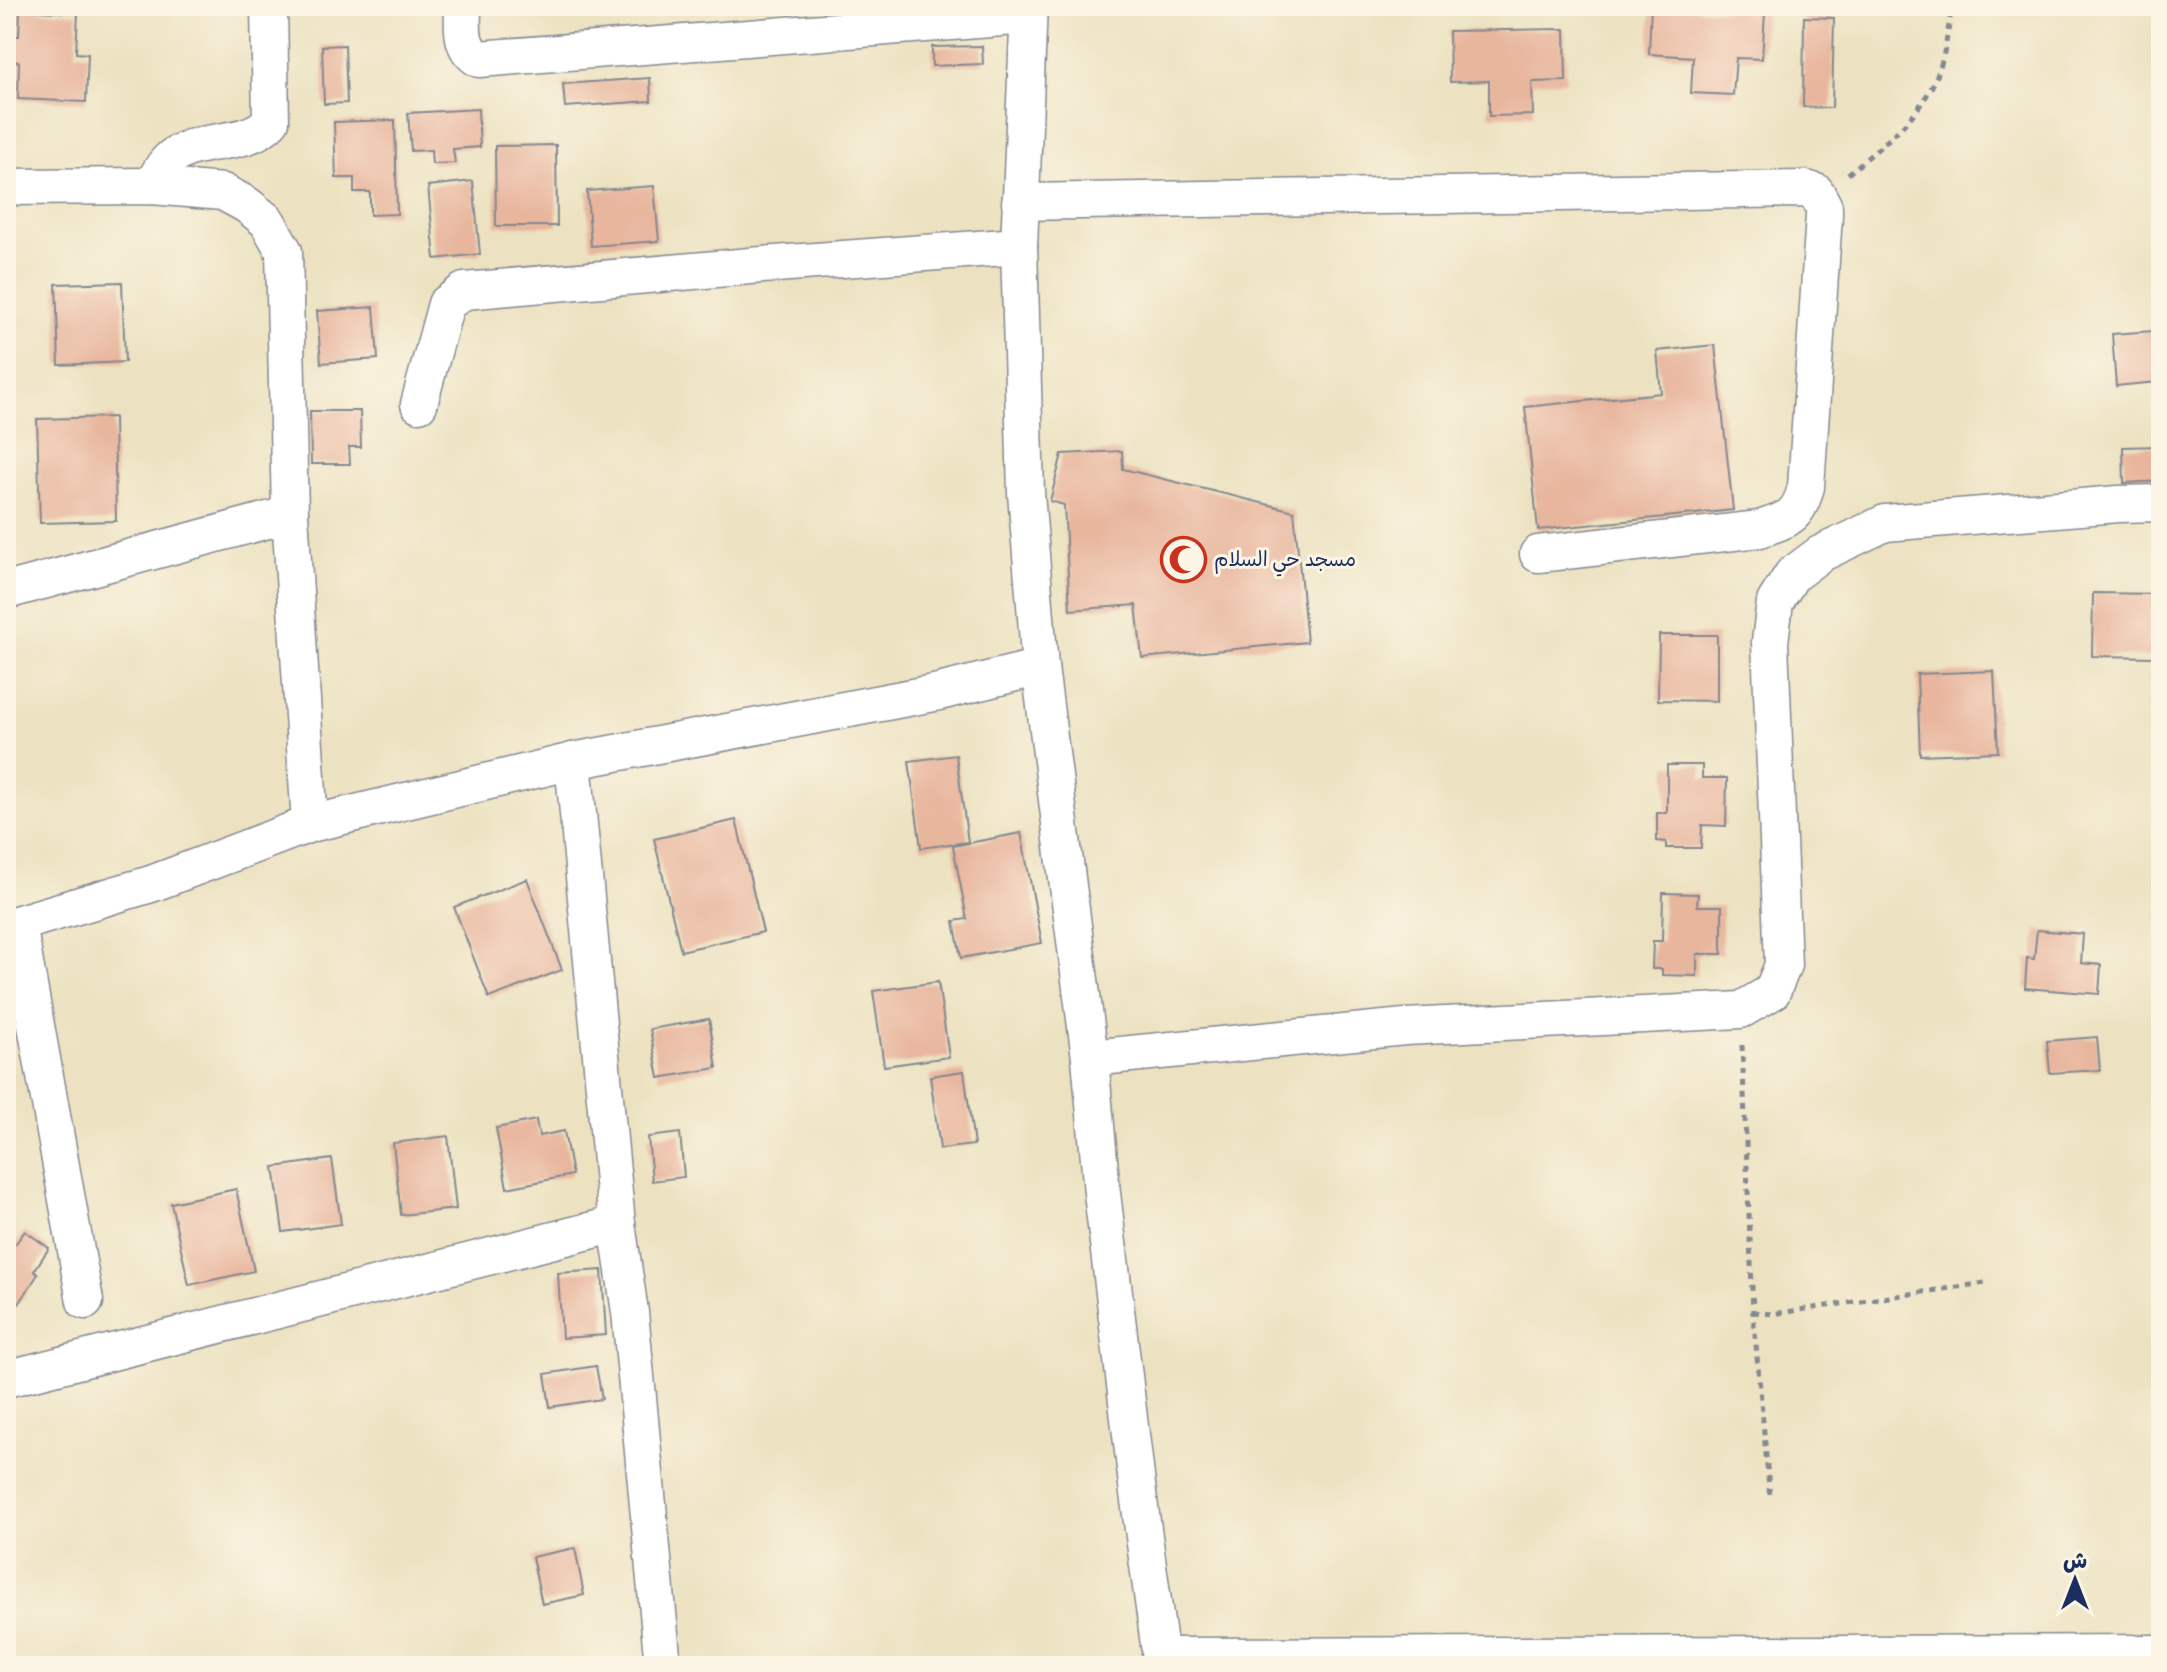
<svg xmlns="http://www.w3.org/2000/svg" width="2167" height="1672" font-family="Delius,'Playpen Sans Arabic',sans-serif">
  <rect width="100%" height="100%" fill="#fcf5e5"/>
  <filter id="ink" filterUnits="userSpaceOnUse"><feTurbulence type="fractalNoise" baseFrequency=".0125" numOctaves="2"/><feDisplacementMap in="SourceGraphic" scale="16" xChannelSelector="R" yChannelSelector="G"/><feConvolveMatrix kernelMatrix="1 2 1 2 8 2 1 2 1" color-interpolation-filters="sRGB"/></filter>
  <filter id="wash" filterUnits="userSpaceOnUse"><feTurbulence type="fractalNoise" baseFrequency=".006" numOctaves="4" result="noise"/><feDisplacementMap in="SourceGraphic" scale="32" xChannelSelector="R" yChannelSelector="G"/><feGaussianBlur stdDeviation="1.8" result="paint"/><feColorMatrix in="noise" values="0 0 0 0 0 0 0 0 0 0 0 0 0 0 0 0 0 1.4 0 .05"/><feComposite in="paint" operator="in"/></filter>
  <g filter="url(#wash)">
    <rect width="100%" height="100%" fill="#ece2c1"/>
    <g id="blocks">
      <g fill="#e8b59d">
        <polygon points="1651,6 1765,13 1762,59 1736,58 1733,95 1691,93 1693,57 1649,54"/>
        <polygon points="20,10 78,13 76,53 88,54 86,102 18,99 19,62 9,61 10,36 19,36"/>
        <polygon points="1804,17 1834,18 1832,108 1803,107"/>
        <polygon points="1565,29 1566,81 1532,82 1533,115 1489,116 1489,81 1450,82 1449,31"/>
        <polygon points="345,45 347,103 324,104 322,46"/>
        <polygon points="982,46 983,64 932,66 932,47"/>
        <polygon points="650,78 651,101 565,107 563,84"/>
        <polygon points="478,109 480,147 453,149 455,163 432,164 431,150 411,151 408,113"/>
        <polygon points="395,120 397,214 370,215 370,192 354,192 354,178 336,178 334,122"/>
        <polygon points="556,145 557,226 496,226 495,146"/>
        <polygon points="473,181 480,254 435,259 428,186"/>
        <polygon points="654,186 659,241 591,246 587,191"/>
        <polygon points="122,282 125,362 59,365 56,284"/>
        <polygon points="374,307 378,359 321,363 317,311"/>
        <polygon points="2153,331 2157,382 2116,386 2112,334"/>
        <polygon points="1715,345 1733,510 1538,530 1525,407 1661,393 1657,351"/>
        <polygon points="310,411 360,411 361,447 349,447 350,464 311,464"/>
        <polygon points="114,417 116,521 40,523 37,419"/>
        <polygon points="2160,446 2161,481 2124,483 2123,447"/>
        <polygon points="1122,451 1123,469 1294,511 1307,642 1142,658 1136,605 1070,610 1064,505 1050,501 1062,454"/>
        <polygon points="2093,593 2159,594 2157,657 2092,656"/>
        <polygon points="1659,635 1717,635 1717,701 1658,700"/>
        <polygon points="1994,671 1998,752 1920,755 1917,674"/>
        <polygon points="956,755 968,842 921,848 909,761"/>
        <polygon points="1667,765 1702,765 1702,778 1727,778 1726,826 1702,825 1701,848 1666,848 1666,842 1657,841 1657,813 1667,813"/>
        <polygon points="736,820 763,932 681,951 654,839"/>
        <polygon points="1021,833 1042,943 961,958 954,921 967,919 953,846"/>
        <polygon points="527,879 562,970 489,998 454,907"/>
        <polygon points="1663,893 1698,894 1697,906 1722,906 1722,954 1697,954 1697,976 1662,975 1662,969 1652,969 1653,941 1662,941"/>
        <polygon points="2037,930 2083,934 2081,963 2101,965 2099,994 2025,988 2027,958 2034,959"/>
        <polygon points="938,982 949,1057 884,1066 873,991"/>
        <polygon points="709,1019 717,1068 659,1078 650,1029"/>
        <polygon points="2097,1037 2100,1070 2050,1073 2047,1041"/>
        <polygon points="964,1071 974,1145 940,1149 930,1076"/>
        <polygon points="536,1120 539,1136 564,1131 572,1175 507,1188 496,1128"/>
        <polygon points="680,1133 684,1177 652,1181 648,1137"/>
        <polygon points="448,1136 456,1209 401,1215 393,1143"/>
        <polygon points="332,1159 341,1224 283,1232 274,1167"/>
        <polygon points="236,1189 254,1271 189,1285 171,1203"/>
        <polygon points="25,1231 49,1248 34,1271 38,1274 19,1304 6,1296 6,1244 16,1243"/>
        <polygon points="602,1270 606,1335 562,1338 558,1273"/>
        <polygon points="596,1366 602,1399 550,1407 545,1374"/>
        <polygon points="575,1548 584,1595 542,1604 532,1557"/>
      </g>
    </g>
  </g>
  <g filter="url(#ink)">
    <use href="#blocks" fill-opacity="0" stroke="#848890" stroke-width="2"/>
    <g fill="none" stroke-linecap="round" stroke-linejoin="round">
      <defs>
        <g id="street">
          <path d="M 463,6 C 463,26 459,47 479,59 L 1028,16"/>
          <polyline points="1029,6 1019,246 1026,493 1040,667 1090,1058 1102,1193 1138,1493 1162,1666"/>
          <path d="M 152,186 C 158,175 164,162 175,155 C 204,136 246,148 271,121 L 269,6"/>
          <polyline points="6,187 152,186 223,192 247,205 267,221 284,251 290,514"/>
          <path d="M 1020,202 L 1806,189 L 1816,192 L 1824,207 L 1824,215 L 1806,487 C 1798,518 1788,519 1760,529 L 1538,554"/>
          <polyline points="419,404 446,304 464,291 762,265 1019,246"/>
          <polyline points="6,591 290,514 310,824"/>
          <polyline points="573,761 617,1224 630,1312 663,1666"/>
          <polyline points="18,924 85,1301"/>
          <polyline points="6,927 151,884 310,824 573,761 939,692 1040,667"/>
          <polyline points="1090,1058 1405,1027 1741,1010 1772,992 1783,965 1770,642 1775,602 1792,575 1820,554 1885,523 2118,504 2161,503"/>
          <polyline points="6,1379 617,1224"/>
          <polyline points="1161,1656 2161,1653"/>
        </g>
      </defs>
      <use href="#street" stroke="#848890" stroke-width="39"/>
      <g stroke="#848890" stroke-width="5" stroke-dasharray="6 6" stroke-linecap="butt">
        <path d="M 1848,174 C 1883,144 1921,117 1938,73 C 1946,52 1948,28 1952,6"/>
        <polyline points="1742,1045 1753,1312 1770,1499"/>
        <polyline points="1753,1312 1772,1314 1985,1283"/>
      </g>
      <use href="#street" stroke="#fff" stroke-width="36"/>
    </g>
  </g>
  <defs>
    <symbol id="mosque-ring" viewBox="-11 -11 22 22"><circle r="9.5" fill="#fcf5e5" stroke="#c8321e" stroke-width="1.5"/><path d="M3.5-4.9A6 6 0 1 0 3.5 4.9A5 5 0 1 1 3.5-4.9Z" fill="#c8321e"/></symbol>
  </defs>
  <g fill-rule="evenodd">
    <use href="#mosque-ring" x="1158" y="534" width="51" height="51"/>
  </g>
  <g text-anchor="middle" stroke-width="6" stroke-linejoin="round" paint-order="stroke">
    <g font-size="20" fill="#1b2f5e" stroke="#fcf5e5" text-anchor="start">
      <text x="1214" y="566">مسجد حي السلام</text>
    </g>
  </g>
  <rect width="2167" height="1672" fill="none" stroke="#fcf5e5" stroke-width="32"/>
  <g transform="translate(2075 1580)" stroke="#fcf5e5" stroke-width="6" paint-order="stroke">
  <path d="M0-6L14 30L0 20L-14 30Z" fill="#1b2f5e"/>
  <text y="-12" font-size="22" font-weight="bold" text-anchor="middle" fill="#1b2f5e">ش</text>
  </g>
</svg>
